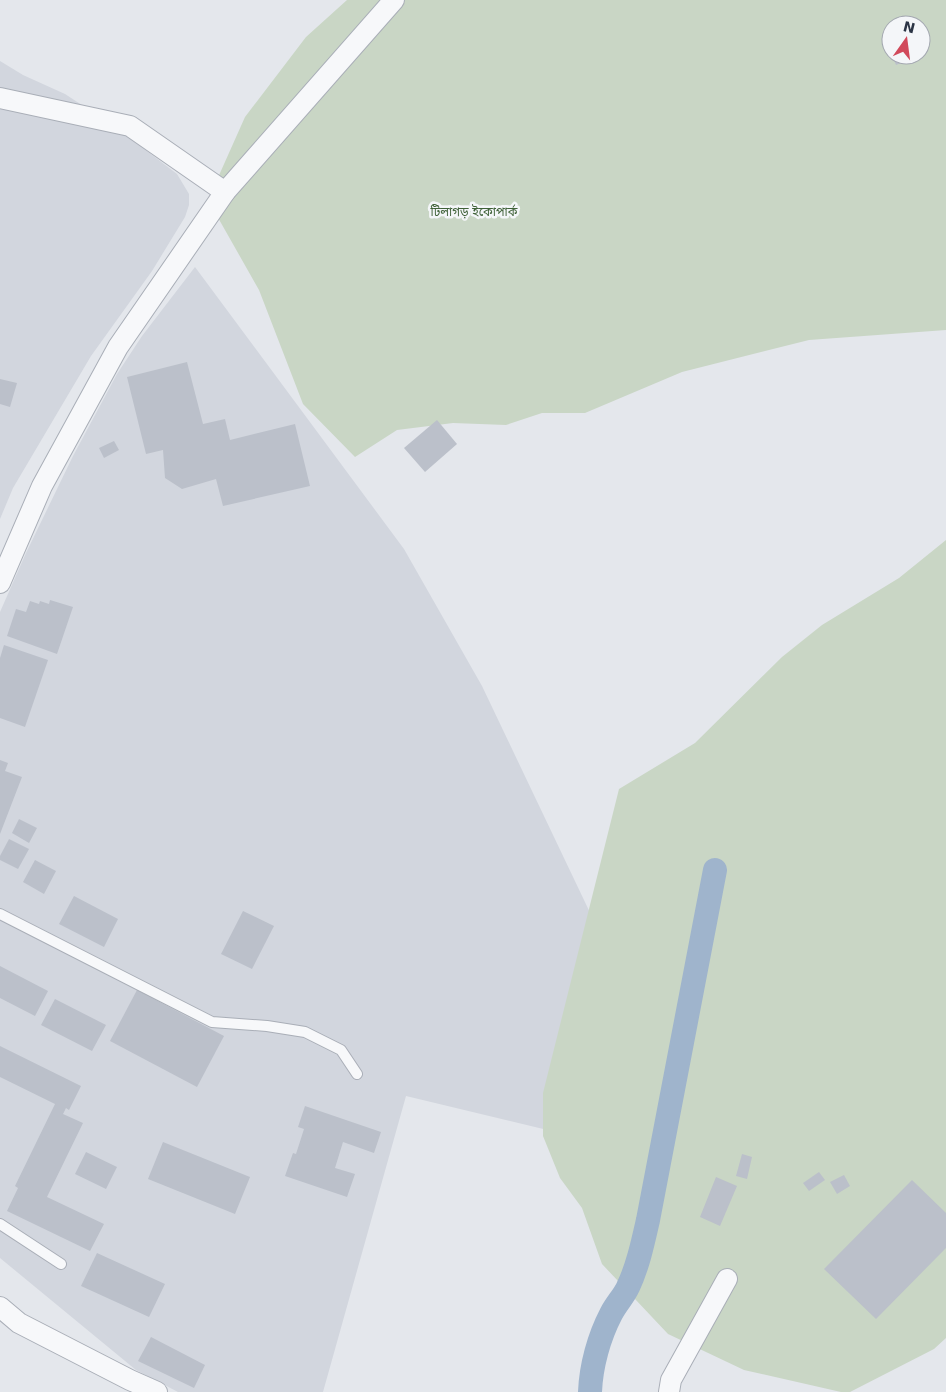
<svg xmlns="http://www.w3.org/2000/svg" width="946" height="1392" font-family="'DejaVu Sans','Noto Sans Bengali',sans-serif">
  <rect width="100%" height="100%" fill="#e4e7ec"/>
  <g fill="#d2d6de">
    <polygon points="0,61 23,75 65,94 114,126 177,174 189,194 189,205 185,217 152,271 91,356 13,488 0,519"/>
    <polygon points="195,267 404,549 482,686 645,1028 614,1146 406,1096 323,1392 178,1392 136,1370 0,1258 0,612 26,553 73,456 117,374 142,336"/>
  </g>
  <g fill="#c9d6c5" fill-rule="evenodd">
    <path d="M 347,0 L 946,0 L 946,330 L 809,340 L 682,372 L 585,413 L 542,413 L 506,425 L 453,423 L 397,430 L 355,457 L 303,404 L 259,290 L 208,200 L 245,117 L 306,37 ZM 891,25 L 921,25 L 921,55 L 891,55 Z"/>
    <polygon points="946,540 946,1338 934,1349 850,1392 841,1392 744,1370 668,1334 602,1264 582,1208 560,1178 543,1136 543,1093 619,789 695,743 782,657 822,625 899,578"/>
  </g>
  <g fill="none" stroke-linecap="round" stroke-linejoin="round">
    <path stroke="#9fb4cc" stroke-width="24" d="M 590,1392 C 591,1366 599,1337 611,1314 C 616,1304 624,1296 628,1287 C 638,1266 643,1242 648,1220 L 715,870"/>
  </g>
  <g fill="#bbc0ca">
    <polygon points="891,30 891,52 883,34"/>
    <polygon points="921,48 924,54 896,65 892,55 921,55"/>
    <polygon points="187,362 203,424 225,419 230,440 295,424 310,486 223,506 216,479 182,489 165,478 163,450 146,454 127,377"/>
    <polygon points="0,379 17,383 10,407 0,404"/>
    <polygon points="437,420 457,444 425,472 404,448"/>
    <polygon points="114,441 119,450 104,458 99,448"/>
    <polygon points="50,600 73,607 57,654 7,636 16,609 26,612 30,601 39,604 40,601 49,604"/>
    <polygon points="4,645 48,660 25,727 0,718 0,658"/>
    <polygon points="0,760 8,763 5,771 22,777 0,834"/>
    <polygon points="19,819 37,828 29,843 12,833"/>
    <polygon points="9,839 29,849 18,869 0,860 0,856"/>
    <polygon points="35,860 56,871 44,894 23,882"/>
    <polygon points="74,896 118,919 104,947 59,924"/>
    <polygon points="243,911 274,926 252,969 221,954"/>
    <polygon points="0,966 48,991 35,1016 0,998"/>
    <polygon points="137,990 224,1036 197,1087 110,1041"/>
    <polygon points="55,999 106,1025 92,1051 41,1025"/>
    <polygon points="0,1046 81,1086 69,1110 66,1108 63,1114 83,1123 47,1197 104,1224 90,1251 7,1211 18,1188 15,1186 55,1104 0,1077"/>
    <polygon points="305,1106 381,1132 374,1153 343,1142 335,1168 355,1174 347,1197 285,1176 293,1153 296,1154 304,1129 298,1127"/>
    <polygon points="163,1142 250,1177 235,1214 148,1179"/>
    <polygon points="86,1152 117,1167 106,1189 75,1174"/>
    <polygon points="742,1154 752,1157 747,1179 736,1176"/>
    <polygon points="819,1172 825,1180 809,1191 803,1183"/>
    <polygon points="844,1175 850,1186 837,1194 830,1182"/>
    <polygon points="716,1177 737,1186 720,1226 700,1217"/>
    <polygon points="912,1180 946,1213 946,1248 876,1319 824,1269"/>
    <polygon points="97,1253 165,1284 149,1317 81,1286"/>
    <polygon points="151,1337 205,1365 194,1388 138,1361"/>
  </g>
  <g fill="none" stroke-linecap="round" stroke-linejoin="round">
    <defs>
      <g id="service">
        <polyline points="0,914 212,1022 267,1026 305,1032 341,1050 357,1074"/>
        <polyline points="0,1224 61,1264"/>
      </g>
      <g id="minor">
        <polyline points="0,98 130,126 225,192"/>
        <polyline points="0,583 42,486 118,347 225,192 394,0"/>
        <polyline points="0,1307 19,1323 130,1380 157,1392"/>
        <polyline points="669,1392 671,1380 727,1279"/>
      </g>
    </defs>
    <use href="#service" stroke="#a9aeb7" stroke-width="12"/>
    <use href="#minor" stroke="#a9aeb7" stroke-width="22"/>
    <use href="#service" stroke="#f7f8fa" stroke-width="10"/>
    <use href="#minor" stroke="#f7f8fa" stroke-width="20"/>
  </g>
  <g text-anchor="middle" stroke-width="5" stroke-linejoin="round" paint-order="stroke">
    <g font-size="12" fill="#3f6138" stroke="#f4f6f9">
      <text x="474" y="216">টিলাগড় ইকোপার্ক</text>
    </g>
  </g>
  <g transform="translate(906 40) rotate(14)"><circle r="24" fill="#f4f6f9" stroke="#a4a8b1"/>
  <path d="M0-4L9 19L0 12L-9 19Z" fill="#d1495b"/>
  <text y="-8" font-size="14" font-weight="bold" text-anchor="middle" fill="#2b3445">N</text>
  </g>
</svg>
